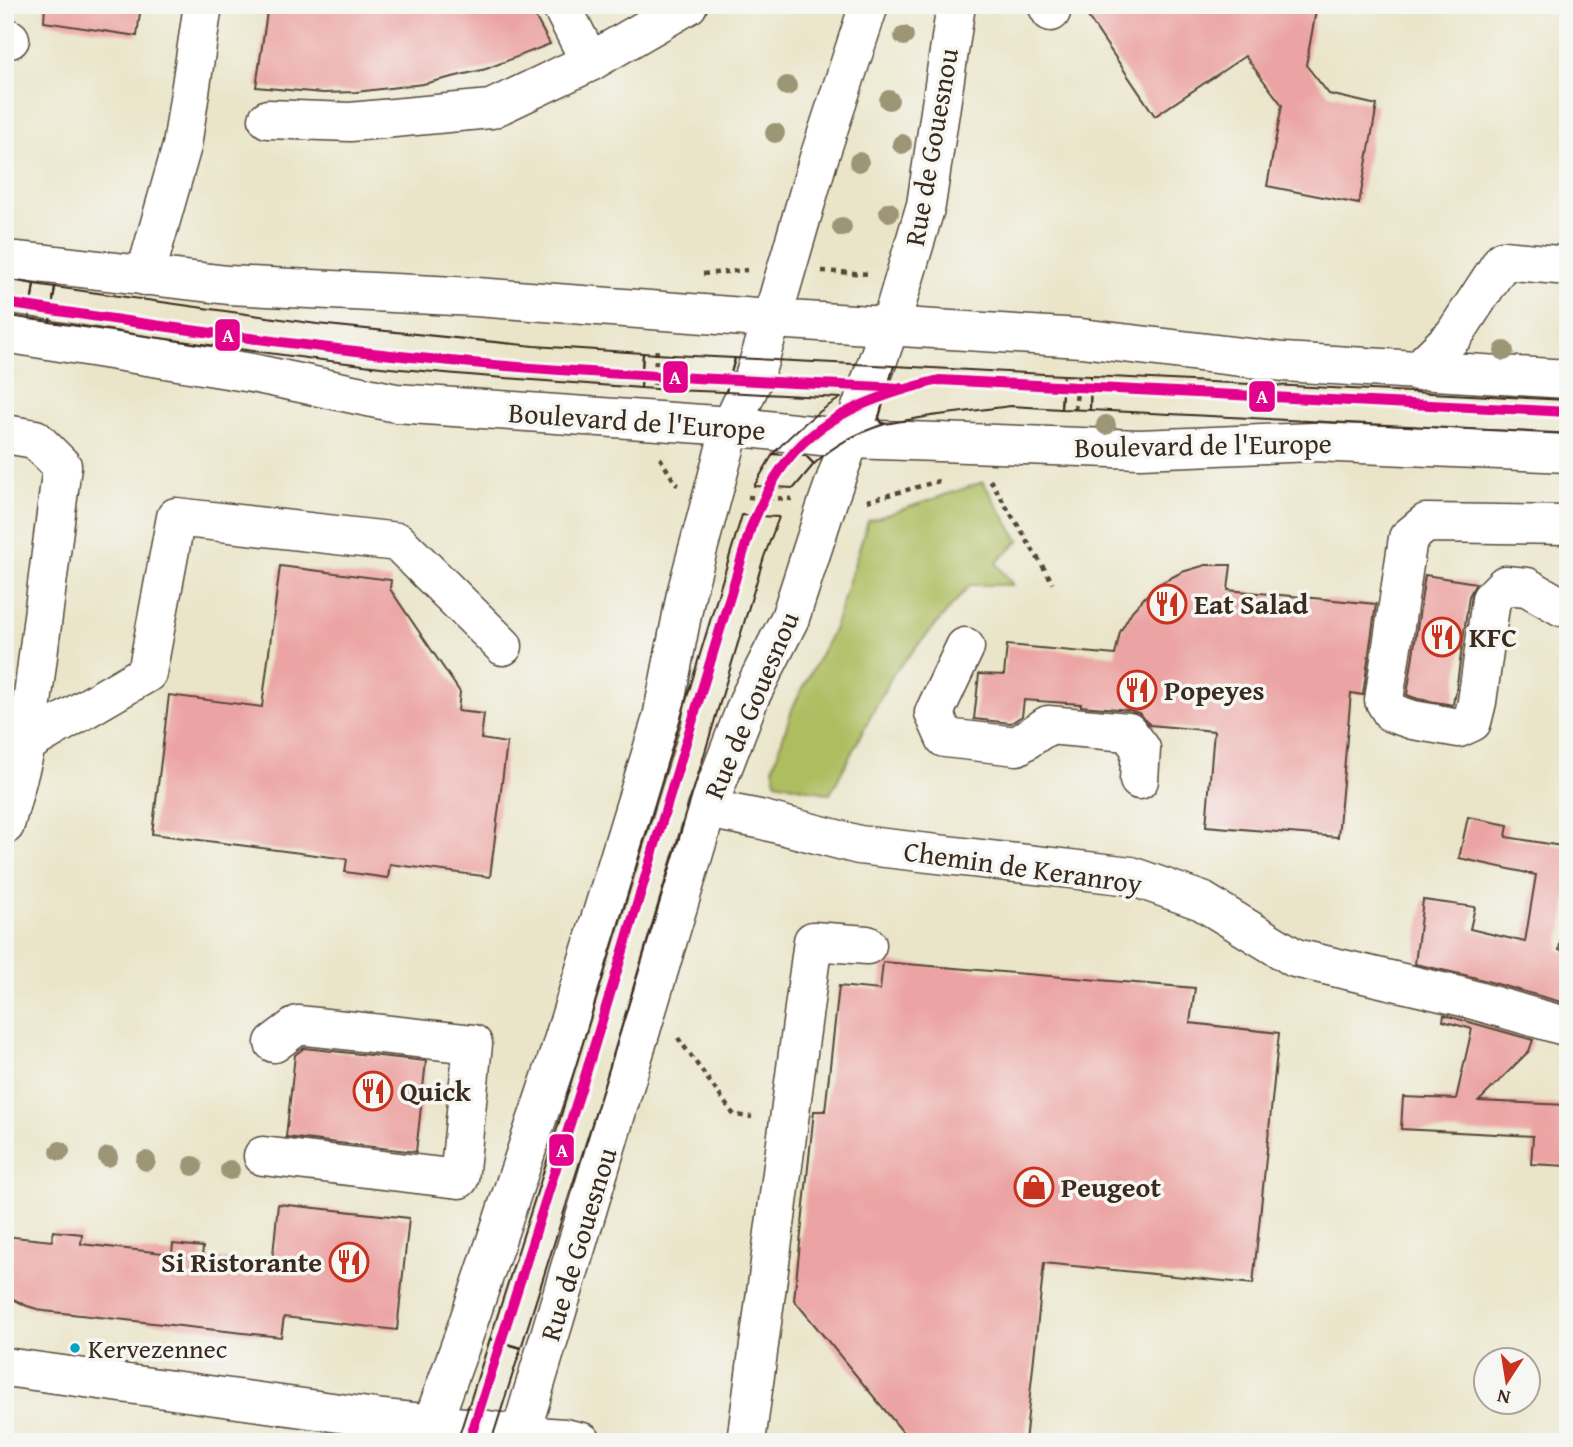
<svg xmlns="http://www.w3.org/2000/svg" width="1573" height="1447" font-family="'Gentium Book Plus',serif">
  <rect width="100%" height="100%" fill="#f6f6f2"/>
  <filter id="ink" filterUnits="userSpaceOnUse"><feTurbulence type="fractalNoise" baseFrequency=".0143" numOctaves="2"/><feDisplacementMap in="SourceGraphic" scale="14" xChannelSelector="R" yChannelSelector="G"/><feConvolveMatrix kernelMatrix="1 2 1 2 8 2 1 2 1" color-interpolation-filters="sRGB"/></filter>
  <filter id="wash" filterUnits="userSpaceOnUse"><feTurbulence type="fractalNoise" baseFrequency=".00686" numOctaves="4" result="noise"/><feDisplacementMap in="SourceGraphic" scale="28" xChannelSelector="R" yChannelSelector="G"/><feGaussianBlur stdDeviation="1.57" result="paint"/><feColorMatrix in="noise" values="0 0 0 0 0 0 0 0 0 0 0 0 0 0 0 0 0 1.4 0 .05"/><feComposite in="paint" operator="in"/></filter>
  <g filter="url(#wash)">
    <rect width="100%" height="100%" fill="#eae5c9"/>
    <polygon fill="#adbd60" stroke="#74743f" stroke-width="2" points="983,482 1019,541 996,563 1013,585 970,585 893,674 830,794 776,782 773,767 793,707 834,628 868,521"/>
    <g id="blocks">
      <g fill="#eba4a3">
        <polygon points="45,5 141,5 137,36 44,22"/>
        <polygon points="268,5 529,5 550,44 486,69 423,84 356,92 323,93 256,87"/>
        <polygon points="1080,5 1317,5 1306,65 1329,94 1377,105 1359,204 1267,186 1282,105 1245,56 1155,116"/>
        <polygon points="1206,565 1231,565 1228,590 1376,604 1363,695 1351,693 1338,837 1206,826 1214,731 1150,725 1139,713 1130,710 1081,706 1081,704 1024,700 1022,716 1011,723 974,719 979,674 1004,675 1007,645 1115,655 1120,632 1132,611 1155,586 1182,572"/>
        <polygon points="280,566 391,580 390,589 460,692 458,711 484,714 481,739 507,743 490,877 390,864 388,878 345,872 347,859 152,834 169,695 262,707"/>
        <polygon points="1425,575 1476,583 1469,596 1455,698 1454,698 1453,705 1418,699 1407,695"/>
        <polygon points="1468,817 1508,825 1506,837 1568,847 1568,895 1559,950 1568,953 1568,1004 1469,976 1415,964 1423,900 1475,907 1470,929 1525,942 1536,875 1459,858"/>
        <polygon points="883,962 1195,988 1190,1023 1279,1033 1253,1284 1044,1263 1025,1442 911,1442 794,1300 814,1111 825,1111 839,986 880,990"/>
        <polygon points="1444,1015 1533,1040 1529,1051 1479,1101 1568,1105 1568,1166 1531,1164 1533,1136 1401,1129 1403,1097 1456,1099 1472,1029 1443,1021"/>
        <polygon points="304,1048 426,1061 416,1152 286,1137 295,1055"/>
        <polygon points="278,1204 409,1218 397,1330 284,1317 281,1337 44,1311 27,1306 13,1299 5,1291 5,1236 52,1241 53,1231 82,1234 81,1244 172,1254 173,1244 203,1247 202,1257 272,1265"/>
      </g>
    </g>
  </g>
  <g filter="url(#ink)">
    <use href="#blocks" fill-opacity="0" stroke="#554638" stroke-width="2"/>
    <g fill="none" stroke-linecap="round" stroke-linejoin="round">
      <defs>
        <g id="minor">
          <polyline points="561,5 590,62 688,5"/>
          <polyline points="1047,5 1051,12"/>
          <polyline points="5,38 10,39"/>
          <polyline points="268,119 350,122 491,109 590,62"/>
          <polyline points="145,276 182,146 203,5"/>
          <polyline points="772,319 818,161 869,5"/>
          <polyline points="890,326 926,205 956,5"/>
          <polyline points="1417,371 1454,335 1503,260 1568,266"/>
          <polyline points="5,434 35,439 62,466 27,743 5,825"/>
          <polyline points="1562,607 1527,587 1505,585 1491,599 1477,702 1472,722 1459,728 1413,720 1392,713 1384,700 1408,538 1426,523 1568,525"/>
          <polyline points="965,647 934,713 945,738 1017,746 1048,725 1128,732 1141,749 1139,780"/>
          <polyline points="27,743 147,673 176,517 398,542 503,646"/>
          <polyline points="707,809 759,819 859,845 1131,876 1202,901 1295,958 1463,997 1568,1027"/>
          <polyline points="263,1156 459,1179 473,1044 298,1025 274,1043"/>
          <polyline points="5,1367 383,1419 474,1428 521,1435 564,1438 582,1442"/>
          <polyline points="746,1442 813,941 867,945"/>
        </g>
        <g id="major">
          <polyline points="5,260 47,264 228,285 476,297 772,319 1081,338 1283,362 1568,379"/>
          <polyline points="5,333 252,373 396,403 731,426 849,439 1140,449 1314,442 1568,453"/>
          <polyline points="428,1442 432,1424 462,1341 559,1054 662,718 686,594 731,426 754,377 772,319"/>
          <polyline points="518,1442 707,809 750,697 790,618 828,501 890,326"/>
        </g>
      </defs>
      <use href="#minor" stroke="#554638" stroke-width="41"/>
      <use href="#major" stroke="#554638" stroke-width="41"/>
      <g stroke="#554638" stroke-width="4.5" stroke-dasharray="5 5" stroke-linecap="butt">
        <polyline points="822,271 869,274"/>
        <polyline points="703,274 747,270"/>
        <polyline points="654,385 657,348"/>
        <polyline points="1075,410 1079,374"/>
        <polyline points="660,458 676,484 678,485"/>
        <polyline points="990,480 1053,583"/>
        <polyline points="748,497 792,499"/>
        <polyline points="867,501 939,481"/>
        <polyline points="678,1038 734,1115 752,1117"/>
      </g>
      <use href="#minor" stroke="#fff" stroke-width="38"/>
      <use href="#major" stroke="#fff" stroke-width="38"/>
      <g stroke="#3b2a1e" stroke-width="2">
        <polyline points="5,279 34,284 29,319 5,315"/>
        <polygon points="34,284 55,287 50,322 29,319"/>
        <path d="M 55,287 L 317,324 L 534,346 L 643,353 L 641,388 C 554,382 468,376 381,367 C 271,355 160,338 50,322 Z"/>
        <polygon points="643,353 672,355 670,390 641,388"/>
        <polygon points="672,355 735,358 726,392 670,390"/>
        <path d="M 735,358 L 894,366 L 879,417 L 881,422 L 885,424 C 857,433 835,444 814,464 L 806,456 L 773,454 C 794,431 814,413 841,398 L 726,392 Z"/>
        <polygon points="894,366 1063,375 1061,409 1011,406 931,416 885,424 881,422 879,417"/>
        <polygon points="1063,375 1091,376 1090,410 1061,409"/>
        <polyline points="1568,400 1091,376 1090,410 1568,434"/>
        <polygon points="773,454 806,456 814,464 794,488 754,486"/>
        <polygon points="742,515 779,517 764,557 607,1076 521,1348 490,1339 553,1142"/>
        <polyline points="457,1442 490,1339 521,1348 491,1442"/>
      </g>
      <defs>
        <g id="tram-1">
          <path d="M 5,303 C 164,327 323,350 483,364 C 622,376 761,381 900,388"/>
          <path d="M 469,1442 L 587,1070 L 751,527 C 760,507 768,487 781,469 C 817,415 879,395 939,380 L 1568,412"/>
        </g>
      </defs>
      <use href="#tram-1" stroke="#f6f6f2" stroke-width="16"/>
      <use href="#tram-1" stroke="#e3028c" stroke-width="10"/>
    </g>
    <g fill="#9c9676">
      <circle cx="904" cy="36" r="10"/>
      <circle cx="787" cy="86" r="10"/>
      <circle cx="889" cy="100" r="10"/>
      <circle cx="775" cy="133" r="10"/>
      <circle cx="902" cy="144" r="10"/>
      <circle cx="859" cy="162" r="10"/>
      <circle cx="889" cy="212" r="10"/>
      <circle cx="842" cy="227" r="10"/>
      <circle cx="1504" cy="351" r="10"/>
      <circle cx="1106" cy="425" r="10"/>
      <circle cx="60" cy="1151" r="10"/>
      <circle cx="108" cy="1157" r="10"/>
      <circle cx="146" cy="1161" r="10"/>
      <circle cx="193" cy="1166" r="10"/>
      <circle cx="230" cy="1170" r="10"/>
    </g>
  </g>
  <defs>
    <symbol id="restaurant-ring" viewBox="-11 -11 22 22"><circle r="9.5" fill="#f6f6f2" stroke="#c8321e" stroke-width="1.5"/><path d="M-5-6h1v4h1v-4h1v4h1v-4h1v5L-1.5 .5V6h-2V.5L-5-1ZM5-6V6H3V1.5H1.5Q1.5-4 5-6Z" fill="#c8321e"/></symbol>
    <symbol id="shop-ring" viewBox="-11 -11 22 22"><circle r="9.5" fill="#f6f6f2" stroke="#c8321e" stroke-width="1.5"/><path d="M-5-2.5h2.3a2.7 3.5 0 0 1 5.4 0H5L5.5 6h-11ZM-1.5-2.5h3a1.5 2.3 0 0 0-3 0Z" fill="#c8321e"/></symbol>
  </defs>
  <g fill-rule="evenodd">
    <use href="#restaurant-ring" x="1145" y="582" width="44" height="44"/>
    <use href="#restaurant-ring" x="1420" y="615" width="44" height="44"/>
    <use href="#restaurant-ring" x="1115" y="668" width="44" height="44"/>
    <use href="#restaurant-ring" x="351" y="1069" width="44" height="44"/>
    <use href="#shop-ring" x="1012" y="1165" width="44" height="44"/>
    <use href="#restaurant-ring" x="327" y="1240" width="44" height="44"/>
  </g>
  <circle fill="#03a3c5" stroke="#f6f6f2" stroke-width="2.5" cx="75" cy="1348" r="6"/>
  <g text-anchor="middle" stroke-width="7" stroke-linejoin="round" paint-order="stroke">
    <g font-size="26" fill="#3b2a1e" stroke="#f6f6f2" text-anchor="start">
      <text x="88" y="1358">Kervezennec</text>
    </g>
    <g font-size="28" fill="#3b2a1e" stroke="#f6f6f2">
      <text transform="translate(931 147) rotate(-80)" y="10">Rue de Gouesnou</text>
      <text transform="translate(637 421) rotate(4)" y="10">Boulevard de l'Europe</text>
      <text transform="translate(1203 445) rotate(-1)" y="10">Boulevard de l'Europe</text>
      <text transform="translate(751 705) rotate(-67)" y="10">Rue de Gouesnou</text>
      <text transform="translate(1023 867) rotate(8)" y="10">Chemin de Keranroy</text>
      <text transform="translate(578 1244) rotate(-73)" y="10">Rue de Gouesnou</text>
    </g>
    <g font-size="28" font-weight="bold" fill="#3b2a1e" stroke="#f6f6f2" text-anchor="start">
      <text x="1194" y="614">Eat Salad</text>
      <text x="1469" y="647">KFC</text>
      <text x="1164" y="700">Popeyes</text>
      <text x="400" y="1101">Quick</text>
      <text x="1061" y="1197">Peugeot</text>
      <text x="322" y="1272" text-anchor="end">Si Ristorante</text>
    </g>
  </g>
  <g stroke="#f6f6f2" stroke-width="2.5">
    <rect x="214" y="318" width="27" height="34" rx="7" fill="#e3028c"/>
    <rect x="662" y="360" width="27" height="34" rx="7" fill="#e3028c"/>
    <rect x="1248" y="380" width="28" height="33" rx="7" fill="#e3028c"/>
    <rect x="548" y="1133" width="27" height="34" rx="7" fill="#e3028c"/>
  </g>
  <g font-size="19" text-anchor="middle" font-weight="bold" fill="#fff">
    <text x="228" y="342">A</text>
    <text x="675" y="384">A</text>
    <text x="1262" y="403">A</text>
    <text x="562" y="1157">A</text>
  </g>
  <rect width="1573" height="1447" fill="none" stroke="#f6f6f2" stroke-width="28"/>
  <g transform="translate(1507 1381) rotate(192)"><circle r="33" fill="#f6f6f2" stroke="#aba49d" stroke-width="2"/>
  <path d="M0-5L12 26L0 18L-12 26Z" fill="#c8321e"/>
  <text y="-10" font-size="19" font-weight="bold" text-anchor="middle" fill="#3b2a1e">N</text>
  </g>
</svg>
